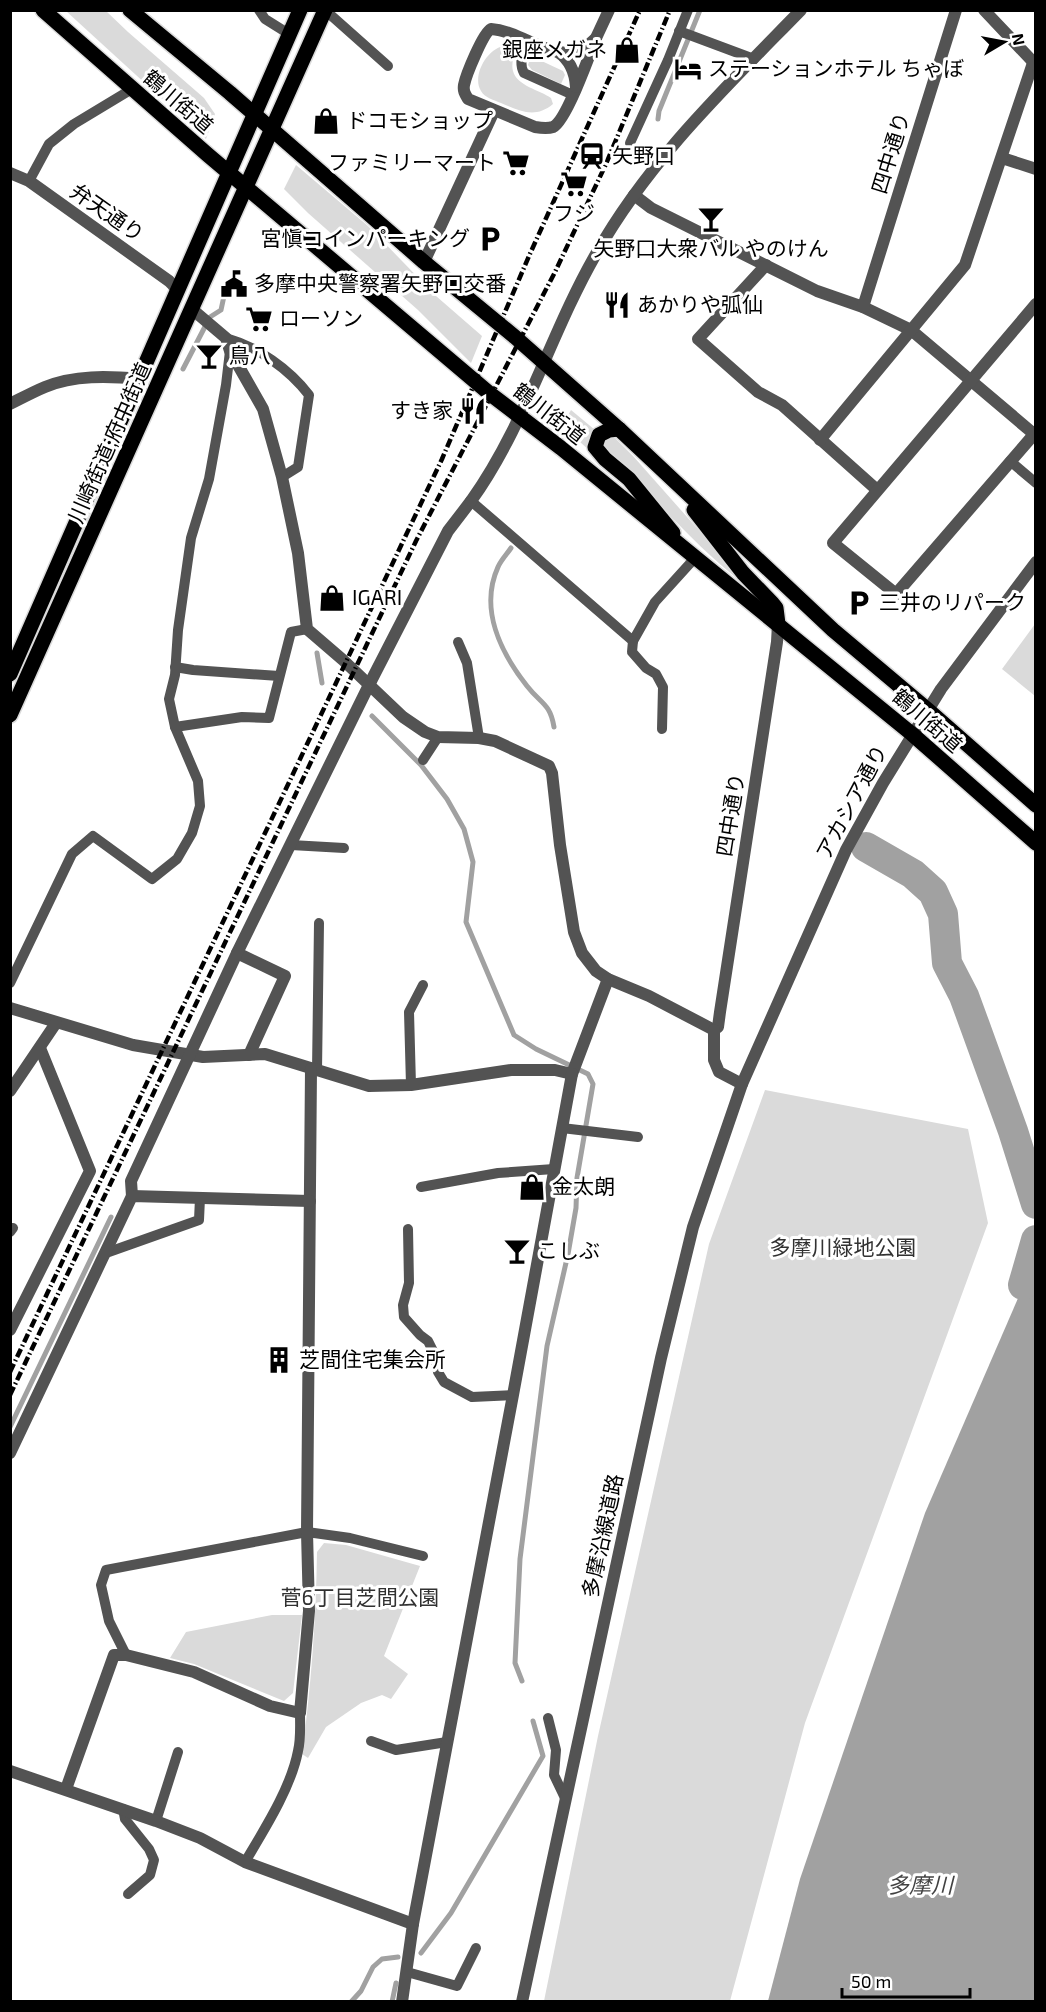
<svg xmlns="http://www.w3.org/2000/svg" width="1046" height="2012" font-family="'Exo 2','Noto Sans JP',sans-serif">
  <rect width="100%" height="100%" fill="#fff"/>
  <g fill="#dadada">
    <polygon points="66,11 106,11 128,32 196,91 204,98 215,114 206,139"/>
    <path d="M 507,46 L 514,52 C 514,58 511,64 513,71 C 517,86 540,90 551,98 L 553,104 C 535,119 520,111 501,103 C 494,100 485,98 481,91 C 471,75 489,45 507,46 Z"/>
    <polygon points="531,56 563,71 565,75 561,84 532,70 528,65"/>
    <polygon points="296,165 368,226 436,296 482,336 471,363 418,310 308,213 284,189"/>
    <polygon points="571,410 595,430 589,450 562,426"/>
    <path d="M 612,435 L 633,456 L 742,579 L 743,583 C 710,558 681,527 652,497 C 635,479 617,463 602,444 L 603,440 Z"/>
    <polygon points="1035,624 1035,696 1002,669"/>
    <polygon points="765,1090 968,1129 988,1223 805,1723 730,2001 544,2001 598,1736 709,1244"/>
    <path d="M 324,1543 L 346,1545 L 420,1566 L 384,1656 L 408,1674 L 391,1699 L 382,1695 L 361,1703 L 326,1727 L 308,1758 L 302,1754 C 311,1687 316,1620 317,1552 Z"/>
    <polygon points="272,1615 302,1615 293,1693 284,1701 194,1664 170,1658 186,1632"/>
  </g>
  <polygon fill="#a1a1a1" points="1035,1259 1035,2001 768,2001 800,1879 925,1513"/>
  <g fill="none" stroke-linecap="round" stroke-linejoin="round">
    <g stroke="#a1a1a1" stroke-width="5">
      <polyline points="658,119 659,111 700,10"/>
      <polyline points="183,369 210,317 221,310 224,296"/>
      <path d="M 511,548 C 507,554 501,560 498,567 C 479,609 501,653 527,686 C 541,704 550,703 554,727"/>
      <polyline points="317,653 322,683"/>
      <polyline points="372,716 421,765 447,799 464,829 473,862 466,922 514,1035 536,1049 588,1074 593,1084 577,1178 576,1208 568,1254 547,1346 520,1559 515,1663 522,1681"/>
      <polyline points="10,1427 111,1217"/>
      <polyline points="421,1953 451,1913 543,1756 533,1721"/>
      <polyline points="351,2002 361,1991 373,1967 382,1959 398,1957"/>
      <polyline points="392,2002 396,1983"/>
    </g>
    <g stroke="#a1a1a1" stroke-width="30">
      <polyline points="866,847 913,874 933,892 943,914 947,963 964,996 975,1026 1013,1131 1036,1204"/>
      <polyline points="1023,1285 1036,1240"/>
    </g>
    <defs>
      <g id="primary">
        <polyline points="43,10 208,155 489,393 561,448 912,734 1036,843"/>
        <polyline points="130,10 230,93 424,262 515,337 619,429 833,630 928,710 1036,805"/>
        <polyline points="619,429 609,430 599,435 595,447 605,459 629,479 673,533"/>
        <polyline points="694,510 743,573 772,603 776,608 778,624"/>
        <polyline points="10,674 300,10"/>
        <polyline points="10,715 325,10"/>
      </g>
    </defs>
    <use href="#primary" stroke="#dbdbdb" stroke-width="18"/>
    <g stroke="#535353" stroke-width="10">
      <polyline points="259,10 265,19 289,34"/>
      <polyline points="325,10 388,66"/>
      <polyline points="679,31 754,59"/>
      <path d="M 525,40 C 524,52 518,62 524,73 L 573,95"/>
      <polyline points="630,143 668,60 688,10"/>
      <polyline points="29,181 49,144 74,124 132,89"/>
      <path d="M 226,338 C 258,347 289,369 309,395 L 298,467 L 282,477"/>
      <polyline points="1010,461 1036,483"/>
      <polyline points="471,501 633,641 655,602 694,559"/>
      <polyline points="633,641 632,652 646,668 656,674 663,687 662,729"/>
      <polyline points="458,642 467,663 479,738"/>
      <polyline points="175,667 193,670 279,676"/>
      <polyline points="175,727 242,717 269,718 291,632 307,629"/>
      <polyline points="423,760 438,737"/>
      <polyline points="291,845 344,848"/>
      <polyline points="10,983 72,854 93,836 152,879 177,859 192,833 200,806 198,781 175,727 169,699 175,675 178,630 191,538 209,479 226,385 230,351"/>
      <polyline points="317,1071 319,923"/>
      <polyline points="411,1085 409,1012 423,985"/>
      <polyline points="562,1128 638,1137"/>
      <polyline points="421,1187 498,1173 554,1169"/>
      <polyline points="408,1229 409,1283 403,1305 404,1317 420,1335 428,1341 435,1355 438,1372 444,1382 472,1397 513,1395"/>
      <polyline points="10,1232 13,1228"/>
      <polyline points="106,1253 199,1220 200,1198"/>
      <polyline points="126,1655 109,1621 101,1585 106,1570 307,1532 350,1538 423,1556"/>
      <polyline points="548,1718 556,1750 554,1775 566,1800"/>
      <polyline points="371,1741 396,1750 447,1742"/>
      <polyline points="123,1809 125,1819 149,1849 154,1860 150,1875 128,1894"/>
      <polyline points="156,1821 178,1752"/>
      <path d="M 245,1862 C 264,1830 291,1788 298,1751 C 301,1739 300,1726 300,1713"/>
      <polyline points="407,1972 457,1986 476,1948"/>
    </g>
    <g stroke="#535353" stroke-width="12">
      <path d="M 491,29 C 529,32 562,74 596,38 C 590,54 566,121 553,127 C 547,129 541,128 535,127 L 468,99 C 465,94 463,91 464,85 C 466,75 483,33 491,29 Z"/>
      <path d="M 558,52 C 570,60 575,72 576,87"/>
      <polyline points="1002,158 1036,169"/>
      <polyline points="10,173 29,181 169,281 178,290"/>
      <polyline points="634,195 651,208 817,291 863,307 911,330 1034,434"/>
      <polyline points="424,262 494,111"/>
      <polyline points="766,265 698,339 758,392 782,405 876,489"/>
      <polyline points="1036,304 833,543 896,594 1036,432"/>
      <polyline points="863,307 956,10"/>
      <polyline points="193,310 226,338 230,351 263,409 282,477 298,553 307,629 343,660 403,717 425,732 438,737 479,738 495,741 549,766 552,773 560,845 574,932 582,953 596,971 608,979 649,996 714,1030"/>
      <path d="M 10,404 C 22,398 33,392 45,387 C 74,375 108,376 139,379"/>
      <polyline points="820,440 965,265 1033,63"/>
      <polyline points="237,953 285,976 249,1055"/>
      <polyline points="10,1008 133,1045 203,1057 265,1054 369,1086 411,1085 511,1070 555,1070 572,1074 608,979"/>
      <polyline points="714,1030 718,1027 720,1012 777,642 778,624"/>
      <polyline points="714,1030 714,1060 719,1072 742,1084"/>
      <polyline points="132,1196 131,1181 237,953 369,685 448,531 471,501"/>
      <polyline points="10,1330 90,1171 40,1048"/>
      <polyline points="10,1771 156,1821 200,1838 245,1862 413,1924"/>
      <polyline points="66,1789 114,1655 126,1655 194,1672 270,1706 300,1713 309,1611 307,1532 311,1069"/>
    </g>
    <g stroke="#535353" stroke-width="12">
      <polyline points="984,10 1036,65"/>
      <polyline points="596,38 609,10"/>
      <path d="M 471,501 C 525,426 550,334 596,254 C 648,161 727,86 801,10"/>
      <polyline points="10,1091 56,1023"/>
      <polyline points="10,1453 132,1196 310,1201"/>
      <polyline points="402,2002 413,1924 513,1395 572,1074"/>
      <polyline points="522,2002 661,1358 693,1227 742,1084 846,850 883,783 941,689 1036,562"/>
    </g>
    <use href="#primary" stroke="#000" stroke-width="15"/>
    <g stroke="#000" stroke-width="4.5" stroke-dasharray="9 3 1.5 3" stroke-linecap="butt">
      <polyline points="10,1372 442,459 529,256 640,10"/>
      <polyline points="10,1395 416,541 555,272 606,164 670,10"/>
    </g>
  </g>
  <defs>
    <symbol id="shop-bare" viewBox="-9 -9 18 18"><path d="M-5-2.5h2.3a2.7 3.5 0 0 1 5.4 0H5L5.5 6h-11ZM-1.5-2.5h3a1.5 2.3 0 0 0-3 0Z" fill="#000" stroke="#fff" stroke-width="2.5" paint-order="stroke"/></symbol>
    <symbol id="hotel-bare" viewBox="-9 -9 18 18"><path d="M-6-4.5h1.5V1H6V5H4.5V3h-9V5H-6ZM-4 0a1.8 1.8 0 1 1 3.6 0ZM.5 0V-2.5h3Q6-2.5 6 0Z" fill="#000" stroke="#fff" stroke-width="2.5" paint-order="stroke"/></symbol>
    <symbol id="station-bare" viewBox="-9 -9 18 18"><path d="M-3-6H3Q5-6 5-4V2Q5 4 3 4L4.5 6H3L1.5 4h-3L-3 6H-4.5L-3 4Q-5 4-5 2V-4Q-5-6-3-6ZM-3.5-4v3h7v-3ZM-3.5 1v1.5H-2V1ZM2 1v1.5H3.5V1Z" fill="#000" stroke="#fff" stroke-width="2.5" paint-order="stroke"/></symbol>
    <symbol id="supermarket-bare" viewBox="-9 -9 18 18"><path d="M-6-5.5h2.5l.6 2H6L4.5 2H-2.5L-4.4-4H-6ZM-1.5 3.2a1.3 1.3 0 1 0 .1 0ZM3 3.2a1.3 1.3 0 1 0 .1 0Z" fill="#000" stroke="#fff" stroke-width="2.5" paint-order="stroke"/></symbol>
    <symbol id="bar-bare" viewBox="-9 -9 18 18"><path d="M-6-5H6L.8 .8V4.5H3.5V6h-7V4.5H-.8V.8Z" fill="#000" stroke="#fff" stroke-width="2.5" paint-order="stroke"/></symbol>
    <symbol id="parking-bare" viewBox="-9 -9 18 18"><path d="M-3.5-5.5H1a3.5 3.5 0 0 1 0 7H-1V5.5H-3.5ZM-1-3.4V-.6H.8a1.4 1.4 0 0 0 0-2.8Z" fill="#000" stroke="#fff" stroke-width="2.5" paint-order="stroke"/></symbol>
    <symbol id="civic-bare" viewBox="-9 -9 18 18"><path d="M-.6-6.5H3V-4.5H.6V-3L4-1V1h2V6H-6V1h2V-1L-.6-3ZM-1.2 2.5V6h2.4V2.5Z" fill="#000" stroke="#fff" stroke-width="2.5" paint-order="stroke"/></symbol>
    <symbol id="restaurant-bare" viewBox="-9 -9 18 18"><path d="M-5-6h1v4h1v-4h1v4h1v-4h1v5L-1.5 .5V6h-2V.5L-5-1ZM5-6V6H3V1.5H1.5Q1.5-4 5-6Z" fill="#000" stroke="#fff" stroke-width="2.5" paint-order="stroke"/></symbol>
    <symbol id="building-bare" viewBox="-9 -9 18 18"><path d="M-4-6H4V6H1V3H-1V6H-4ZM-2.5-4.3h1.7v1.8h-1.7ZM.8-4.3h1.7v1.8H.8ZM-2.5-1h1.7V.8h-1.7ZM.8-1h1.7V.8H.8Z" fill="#000" stroke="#fff" stroke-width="2.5" paint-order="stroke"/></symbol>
  </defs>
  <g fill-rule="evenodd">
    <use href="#shop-bare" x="608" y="31" width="38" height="38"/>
    <use href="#hotel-bare" x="669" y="50" width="38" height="38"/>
    <use href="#shop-bare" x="307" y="102" width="38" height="38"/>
    <use href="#station-bare" x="573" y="137" width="38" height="38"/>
    <use href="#supermarket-bare" x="497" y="144" width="38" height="38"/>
    <use href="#supermarket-bare" x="555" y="165" width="38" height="38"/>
    <use href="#bar-bare" x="692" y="200" width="38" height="38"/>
    <use href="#parking-bare" x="471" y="220" width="38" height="38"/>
    <use href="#civic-bare" x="215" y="265" width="38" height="38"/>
    <use href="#restaurant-bare" x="598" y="286" width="38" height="38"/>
    <use href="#supermarket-bare" x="240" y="300" width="38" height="38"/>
    <use href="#bar-bare" x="190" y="337" width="38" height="38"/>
    <use href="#restaurant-bare" x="454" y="392" width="38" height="38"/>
    <use href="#shop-bare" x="313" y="579" width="38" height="38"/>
    <use href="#parking-bare" x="840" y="584" width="38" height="38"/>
    <use href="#shop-bare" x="513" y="1168" width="38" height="38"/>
    <use href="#bar-bare" x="498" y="1232" width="38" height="38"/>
    <use href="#building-bare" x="260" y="1341" width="38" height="38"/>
  </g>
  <g text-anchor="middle" stroke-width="6" stroke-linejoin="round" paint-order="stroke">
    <g font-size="21" fill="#000" stroke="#fff" text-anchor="start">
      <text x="607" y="57" text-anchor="end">銀座メガネ</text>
      <text x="708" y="76">ステーションホテル ちゃぼ</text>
      <text x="346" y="128">ドコモショップ</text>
      <text x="612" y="163">矢野口</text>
      <text x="496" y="170" text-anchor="end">ファミリーマート</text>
      <text x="574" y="221" text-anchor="middle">フジ</text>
      <text x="470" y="246" text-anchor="end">宮愼コインパーキング</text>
      <text x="711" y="256" text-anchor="middle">矢野口大衆バル やのけん</text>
      <text x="254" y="291">多摩中央警察署矢野口交番</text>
      <text x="637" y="312">あかりや弧仙</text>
      <text x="279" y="326">ローソン</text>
      <text x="229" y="363">鳥八</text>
      <text x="453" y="418" text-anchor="end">すき家</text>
      <text x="352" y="605">IGARI</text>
      <text x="879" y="610">三井のリパーク</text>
      <text x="552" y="1194">金太朗</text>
      <text x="537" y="1258">こしぶ</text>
      <text x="299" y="1367">芝間住宅集会所</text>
    </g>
    <g font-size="21" fill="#000" stroke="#fff">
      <text transform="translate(178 102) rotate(41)" y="7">鶴川街道</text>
      <text transform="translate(891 153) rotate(-73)" y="7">四中通り</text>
      <text transform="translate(107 213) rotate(35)" y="7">弁天通り</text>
      <text transform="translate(549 414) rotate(38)" y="7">鶴川街道</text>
      <text transform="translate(110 443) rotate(-66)" y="7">川崎街道;府中街道</text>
      <text transform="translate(927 721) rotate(41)" y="7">鶴川街道</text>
      <text transform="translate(852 802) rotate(-62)" y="7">アカシア通り</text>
      <text transform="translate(731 815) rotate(-81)" y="7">四中通り</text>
      <text transform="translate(603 1536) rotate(-78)" y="7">多摩沿線道路</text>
    </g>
    <g font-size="21" fill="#313131" stroke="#fff">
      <text x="843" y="1255">多摩川緑地公園</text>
      <text x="360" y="1605">菅6丁目芝間公園</text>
    </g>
    <g font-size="22" font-style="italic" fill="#424242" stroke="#fff">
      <text x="920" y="1893">多摩川</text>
    </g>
  </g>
  <rect width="1046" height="2012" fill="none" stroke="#000000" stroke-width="24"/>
  <g transform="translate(1004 42) rotate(80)" stroke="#ffffff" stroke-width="4.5" paint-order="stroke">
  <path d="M0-4.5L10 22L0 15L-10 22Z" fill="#000000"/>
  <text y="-9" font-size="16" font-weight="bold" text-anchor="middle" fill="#000000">N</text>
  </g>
  <path d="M842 1988v9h128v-9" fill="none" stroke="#000000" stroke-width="3"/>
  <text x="851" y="1988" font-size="18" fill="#000000" stroke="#ffffff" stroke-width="4.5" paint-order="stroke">50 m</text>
</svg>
